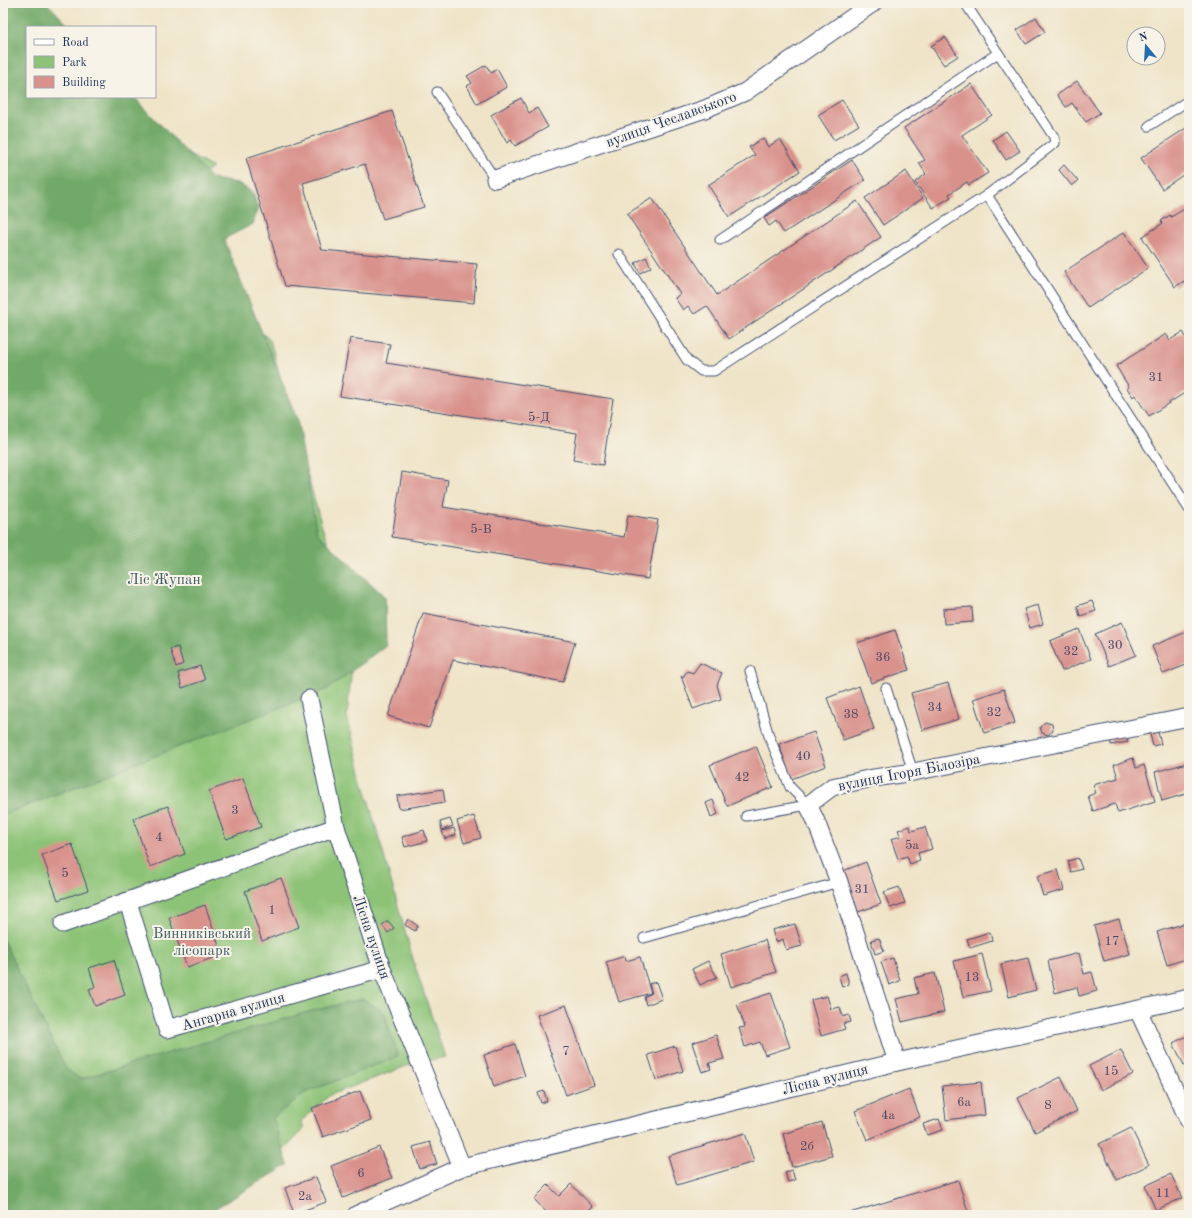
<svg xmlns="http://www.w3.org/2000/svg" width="1192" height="1218" font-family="'Old Standard TT',serif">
  <rect width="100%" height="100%" fill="#f7f3e8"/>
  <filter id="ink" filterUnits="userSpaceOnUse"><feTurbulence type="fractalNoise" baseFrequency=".025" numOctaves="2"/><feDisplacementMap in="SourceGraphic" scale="8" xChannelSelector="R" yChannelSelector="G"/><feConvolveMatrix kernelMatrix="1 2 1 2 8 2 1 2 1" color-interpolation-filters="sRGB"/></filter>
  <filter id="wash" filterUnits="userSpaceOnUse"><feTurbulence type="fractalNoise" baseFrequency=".012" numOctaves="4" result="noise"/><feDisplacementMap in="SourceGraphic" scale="16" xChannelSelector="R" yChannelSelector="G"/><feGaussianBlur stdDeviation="0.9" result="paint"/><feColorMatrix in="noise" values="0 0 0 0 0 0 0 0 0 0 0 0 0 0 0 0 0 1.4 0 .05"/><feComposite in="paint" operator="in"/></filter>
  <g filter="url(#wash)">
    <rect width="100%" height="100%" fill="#efe4c7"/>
    <polygon fill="#8cc376" stroke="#54796a" points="3,3 31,3 27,27 27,97 148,132 213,168 148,201 168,251 270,340 322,527 357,617 347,716 366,792 414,963 445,1057 412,1064 330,1095 301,1121 304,1129 249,1187 204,1215 3,1215"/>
    <g fill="#71a967" stroke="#466c62">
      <polygon points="3,3 47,3 70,27 27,27 27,97 134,97 212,179 238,183 253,193 258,209 253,224 224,239 297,419 317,533 385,597 386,645 328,689 3,815"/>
      <polygon points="3,940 66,1069 80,1079 311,1011 363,999 384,1012 398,1056 303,1094 273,1118 288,1165 204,1215 3,1215"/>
    </g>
    <g id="blocks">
      <g fill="#d9918b">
        <polygon points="1036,17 1045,32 1026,44 1017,30"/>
        <polygon points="945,37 958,56 944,65 931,46"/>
        <polygon points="486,65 491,73 497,69 507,87 477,104 467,86 472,83 467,76"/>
        <polygon points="1077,81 1100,113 1086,122 1072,103 1066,107 1057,95"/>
        <polygon points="971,84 992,115 962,135 988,173 969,185 967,182 949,194 951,197 933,208 915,182 926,174 919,163 925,160 904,128"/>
        <polygon points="521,98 529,113 537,108 548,127 515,146 511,140 507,143 491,115"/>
        <polygon points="842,100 859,125 834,140 818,115"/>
        <polygon points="392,111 424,207 383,219 365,164 303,183 322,250 477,264 474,303 285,286 246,158"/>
        <polygon points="1189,126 1189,171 1162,189 1141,158"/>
        <polygon points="1006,131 1020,151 1006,160 993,140"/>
        <polygon points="763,138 768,147 780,139 800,171 729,217 708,185 755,155 749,147"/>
        <polygon points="852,160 865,180 784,233 776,221 769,226 764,218"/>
        <polygon points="1064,165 1078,181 1072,186 1059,170"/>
        <polygon points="906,171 923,198 883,225 865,198"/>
        <polygon points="652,198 717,295 857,201 881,237 729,339 707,306 694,314 688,306 683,310 675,298 680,294 627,214"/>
        <polygon points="1189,206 1189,289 1184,281 1175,287 1142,237 1163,223 1161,221 1170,215 1171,217"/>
        <polygon points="1124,232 1148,268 1088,308 1064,272"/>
        <polygon points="646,257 651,267 640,273 635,263"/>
        <polygon points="1183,332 1186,337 1189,335 1189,390 1149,416 1135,395 1133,397 1127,388 1129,387 1116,366 1166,334 1170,340"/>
        <polygon points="350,338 390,344 386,363 613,399 603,465 573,460 577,433 340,396"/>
        <polygon points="402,472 448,480 443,507 624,537 628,515 658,520 648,579 392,537"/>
        <polygon points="1092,601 1096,611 1080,616 1077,606"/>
        <polygon points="1038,605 1043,624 1030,628 1024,609"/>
        <polygon points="972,607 973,622 944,624 943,609"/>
        <polygon points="423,613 575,642 563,682 453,660 429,728 388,716"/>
        <polygon points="1122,622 1136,655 1109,666 1095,634"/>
        <polygon points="1079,629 1091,659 1062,671 1050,641"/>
        <polygon points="895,630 909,670 871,683 857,643"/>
        <polygon points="1189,631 1189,664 1163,674 1152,646"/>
        <polygon points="178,647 183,664 176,667 170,649"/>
        <polygon points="700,663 722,673 717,685 721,699 693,709 681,676 683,677 687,671 693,673"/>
        <polygon points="200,666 205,680 182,688 178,673"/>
        <polygon points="948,683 959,719 922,730 911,693"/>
        <polygon points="859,686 874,729 843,740 827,698"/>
        <polygon points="1004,689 1015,723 984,733 973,699"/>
        <polygon points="1045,722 1052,724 1053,731 1048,735 1042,733 1040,727"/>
        <polygon points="1157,728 1161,744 1153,746 1149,730"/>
        <polygon points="814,732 826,766 791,779 779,744"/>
        <polygon points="1126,734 1128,742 1111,745 1110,737"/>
        <polygon points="756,746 773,787 727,806 710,765"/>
        <polygon points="1133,758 1136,768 1144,765 1155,801 1118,813 1115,804 1093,811 1088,796 1096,793 1093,785 1118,778 1114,765"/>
        <polygon points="1187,763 1189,771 1189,793 1162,801 1155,772"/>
        <polygon points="243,778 261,827 226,839 209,791"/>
        <polygon points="443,789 445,802 399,809 397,796"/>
        <polygon points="713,800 718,814 711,817 706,803"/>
        <polygon points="168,806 185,854 150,867 133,818"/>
        <polygon points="474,816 481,838 464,843 457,821"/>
        <polygon points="450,819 453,826 442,830 440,822"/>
        <polygon points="910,826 911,831 925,827 932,849 918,853 920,860 910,864 907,856 898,859 891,839 901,836 898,830"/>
        <polygon points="454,828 456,835 445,839 442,831"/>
        <polygon points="424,830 427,841 405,847 402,837"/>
        <polygon points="72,844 88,890 58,900 42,855"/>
        <polygon points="1078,858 1082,869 1071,872 1068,861"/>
        <polygon points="866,862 881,904 858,912 843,871"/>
        <polygon points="1058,870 1064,890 1043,896 1037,876"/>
        <polygon points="281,878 299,927 262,941 245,891"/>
        <polygon points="899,887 905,903 890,908 884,892"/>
        <polygon points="205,905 222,955 187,967 169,918"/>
        <polygon points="408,919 418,926 415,931 405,925"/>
        <polygon points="1119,919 1130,954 1104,961 1094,926"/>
        <polygon points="388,921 394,928 388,933 382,925"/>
        <polygon points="1189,922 1189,958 1167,965 1157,932"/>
        <polygon points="795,924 802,946 786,950 783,939 776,942 772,930"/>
        <polygon points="990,932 992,941 970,948 967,939"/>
        <polygon points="879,938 884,951 875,954 871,940"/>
        <polygon points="765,940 776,972 731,987 721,954"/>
        <polygon points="1079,953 1084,974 1092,972 1097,991 1079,996 1077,987 1055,993 1048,961"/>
        <polygon points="982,954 991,991 963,997 954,961"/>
        <polygon points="625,956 626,961 640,957 651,993 619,1002 606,962"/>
        <polygon points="893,958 900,981 889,985 881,962"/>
        <polygon points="1028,958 1036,990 1009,997 1001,964"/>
        <polygon points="114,960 125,995 95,1006 89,989 95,987 89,968"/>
        <polygon points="708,961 717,977 700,985 692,969"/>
        <polygon points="846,973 849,984 842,987 839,976"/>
        <polygon points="935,973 944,1012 902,1022 896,999 918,994 914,978"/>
        <polygon points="656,982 662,999 646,1005 644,997 652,993 649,984"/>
        <polygon points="771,993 790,1047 765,1055 760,1042 745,1047 739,1028 745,1027 737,1004"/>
        <polygon points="827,996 831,1009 840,1007 843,1017 849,1015 851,1022 843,1024 845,1029 821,1036 811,1000"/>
        <polygon points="566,1005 594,1085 566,1095 537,1015"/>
        <polygon points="716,1035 724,1059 709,1063 711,1069 702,1072 692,1043"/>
        <polygon points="1189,1035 1189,1067 1186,1069 1173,1043"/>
        <polygon points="515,1044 525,1076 494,1087 484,1055"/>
        <polygon points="675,1046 683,1071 656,1080 648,1055"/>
        <polygon points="1121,1050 1133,1074 1101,1090 1089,1066"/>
        <polygon points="1061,1077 1077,1111 1035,1132 1018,1098"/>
        <polygon points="981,1082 985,1115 946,1120 942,1086"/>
        <polygon points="909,1089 920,1117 867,1140 855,1111"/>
        <polygon points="360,1091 371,1120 323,1137 312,1108"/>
        <polygon points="544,1091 547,1101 541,1103 538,1093"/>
        <polygon points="939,1119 943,1130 927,1135 923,1124"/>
        <polygon points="822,1122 832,1156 792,1167 783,1134"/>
        <polygon points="1131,1128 1149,1165 1117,1180 1099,1144"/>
        <polygon points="745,1133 754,1162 677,1185 668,1156"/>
        <polygon points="430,1142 437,1164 420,1169 413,1147"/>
        <polygon points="379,1147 392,1178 343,1198 331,1166"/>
        <polygon points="792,1170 795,1180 788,1182 785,1172"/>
        <polygon points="1171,1174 1182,1198 1156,1210 1145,1186"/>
        <polygon points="316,1177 326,1202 294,1214 285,1188"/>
        <polygon points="958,1180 969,1215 843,1215"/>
        <polygon points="571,1184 593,1207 585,1215 549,1215 534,1199 548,1185 559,1196"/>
      </g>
    </g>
  </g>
  <g filter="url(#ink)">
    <use href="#blocks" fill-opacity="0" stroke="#3b4a6e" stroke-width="1"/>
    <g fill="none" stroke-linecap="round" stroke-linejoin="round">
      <defs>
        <g id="service">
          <polyline points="437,92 495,179"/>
          <polyline points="1149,126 1189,100"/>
          <polyline points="987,195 1189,509"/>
          <polyline points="720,240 998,53"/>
          <polyline points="619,254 687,360 701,371 714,371 987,195 1055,143 1054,137 965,3"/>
          <polyline points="886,688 913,772"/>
          <polyline points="746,816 808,805 790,787 769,736 750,671"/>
          <polyline points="644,938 839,882"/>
        </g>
        <g id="minor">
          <polyline points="495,179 705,109 745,92 873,3"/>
          <polyline points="309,699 336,827 382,969 462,1167"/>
          <polyline points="128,902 167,1029 382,969"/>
          <polyline points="63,924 336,827"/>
          <polyline points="1138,1010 1189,1121"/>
          <polyline points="897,1062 839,882 815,819 808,805 832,787 868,779 913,772 1189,717"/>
          <polyline points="356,1215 462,1167 897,1062 1189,998"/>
        </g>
      </defs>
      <use href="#service" stroke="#3b4a6e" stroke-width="11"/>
      <use href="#minor" stroke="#3b4a6e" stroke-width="19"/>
      <use href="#service" stroke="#fff" stroke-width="9"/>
      <use href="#minor" stroke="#fff" stroke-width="17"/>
    </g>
  </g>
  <g text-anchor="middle" stroke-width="4" stroke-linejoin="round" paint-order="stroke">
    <g font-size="13" fill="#4a4869">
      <text x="1156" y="381">31</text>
      <text x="539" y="421">5-Д</text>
      <text x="481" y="533">5-В</text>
      <text x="1115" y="649">30</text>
      <text x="1071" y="655">32</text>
      <text x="883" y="661">36</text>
      <text x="935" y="711">34</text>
      <text x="994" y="716">32</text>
      <text x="851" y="718">38</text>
      <text x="803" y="760">40</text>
      <text x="742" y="781">42</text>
      <text x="235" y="814">3</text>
      <text x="159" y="841">4</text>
      <text x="912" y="849">5а</text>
      <text x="65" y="877">5</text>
      <text x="862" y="893">31</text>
      <text x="272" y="914">1</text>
      <text x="1112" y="945">17</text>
      <text x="972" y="981">13</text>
      <text x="566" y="1055">7</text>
      <text x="1111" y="1075">15</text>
      <text x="964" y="1106">6а</text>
      <text x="1048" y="1109">8</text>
      <text x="888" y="1119">4а</text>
      <text x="807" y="1150">2б</text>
      <text x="361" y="1177">6</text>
      <text x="1163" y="1197">11</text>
      <text x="305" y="1200">2а</text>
    </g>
    <g font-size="15" fill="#1b2f5e" stroke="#f7f3e8">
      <text transform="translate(671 119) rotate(-20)" y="5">вулиця Чеславського</text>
      <text transform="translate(909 772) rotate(-11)" y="5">вулиця Ігоря Білозіра</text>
      <text transform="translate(372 937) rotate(71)" y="5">Лісна вулиця</text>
      <text transform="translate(233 1011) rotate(-16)" y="5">Ангарна вулиця</text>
      <text transform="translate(825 1079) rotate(-14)" y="5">Лісна вулиця</text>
    </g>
    <g font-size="15" fill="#3d5b65" stroke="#f7f3e8">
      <text x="164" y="584">Ліс Жупан</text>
      <text x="202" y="938">Винниківський<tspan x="202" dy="17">лісопарк</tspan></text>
    </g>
  </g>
  <rect width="1192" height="1218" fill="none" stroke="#f7f3e8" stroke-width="16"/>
  <rect x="26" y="26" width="130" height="72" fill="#f7f3e8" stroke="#9fa5b1"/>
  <rect x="34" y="39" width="20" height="6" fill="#ffffff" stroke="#9fa5b1"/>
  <text x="62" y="46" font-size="12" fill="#1b2f5e">Road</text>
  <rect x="34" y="56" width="20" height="12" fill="#8cc376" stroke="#9fa5b1"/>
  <text x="62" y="66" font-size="12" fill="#1b2f5e">Park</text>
  <rect x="34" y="76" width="20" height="12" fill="#d9918b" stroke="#9fa5b1"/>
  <text x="62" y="86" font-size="12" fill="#1b2f5e">Building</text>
  <g transform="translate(1146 46) rotate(342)"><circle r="19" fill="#f7f3e8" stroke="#9fa5b1"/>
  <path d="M0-3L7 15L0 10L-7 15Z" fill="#1f6fb2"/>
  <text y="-6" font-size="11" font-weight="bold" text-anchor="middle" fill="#1b2f5e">N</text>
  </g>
</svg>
